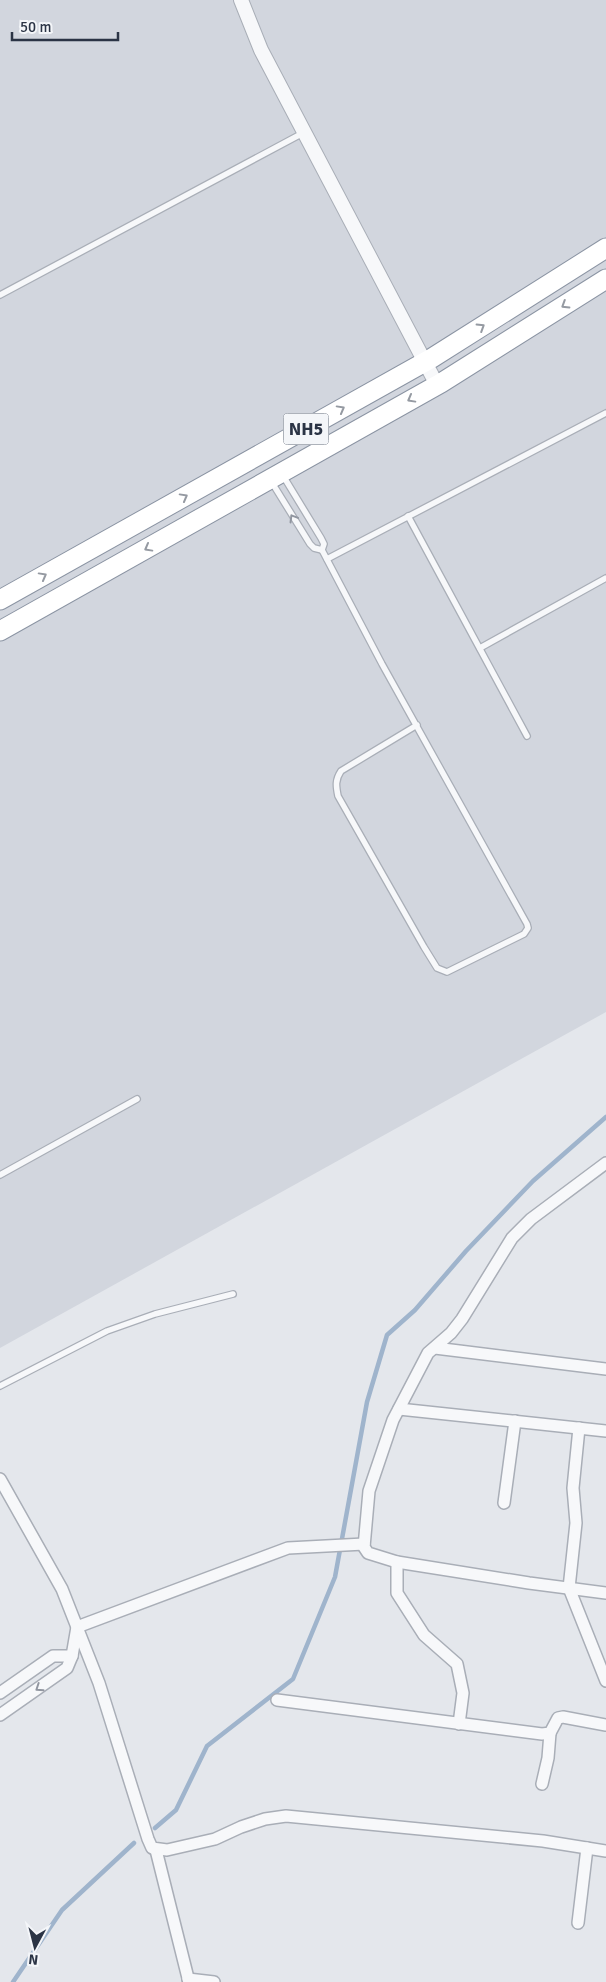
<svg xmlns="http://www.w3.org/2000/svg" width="606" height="1982" font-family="Signika,sans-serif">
  <rect width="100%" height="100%" fill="#e4e7ec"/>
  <polygon fill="#d2d6de" points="0,0 606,0 606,1012 0,1348"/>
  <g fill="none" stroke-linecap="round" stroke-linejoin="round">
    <g stroke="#9fb4cc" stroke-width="4.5">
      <polyline points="155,1828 176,1810 207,1746 293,1679 335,1577 367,1402 387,1335 415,1310 466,1251 533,1181 606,1117"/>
      <polyline points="13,1982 62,1910 134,1843"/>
    </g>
    <defs>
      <g id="service">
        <polyline points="0,295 303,133"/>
        <path d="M 282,474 L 321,538 L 324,544 L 322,550 L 382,664 L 527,924 L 528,928 L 524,934 L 447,972 L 437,968 L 424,947 L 338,796 C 336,786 335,780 341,771 L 417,725"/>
        <polyline points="271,481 310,544 314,548 322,550"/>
        <polyline points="408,516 527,736"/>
        <polyline points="327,559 606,413"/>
        <polyline points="480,648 606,578"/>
        <polyline points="0,1175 137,1099"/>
        <polyline points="0,1386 107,1331 155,1314 233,1294"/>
      </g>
      <g id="minor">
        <polyline points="606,1163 531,1219 512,1238 462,1319 451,1333 428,1353 393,1420 369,1491 364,1547 368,1553 397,1562 529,1583 606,1593"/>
        <polyline points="435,1348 606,1369"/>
        <polyline points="399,1409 606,1431"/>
        <polyline points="579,1428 573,1488 576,1523 569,1588 606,1681"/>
        <polyline points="0,1479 62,1589 99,1683 148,1839 152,1848 167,1850 215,1839 241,1827 265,1819 286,1816 543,1841 606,1851"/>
        <polyline points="504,1503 515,1421"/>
        <polyline points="397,1562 397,1593 424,1635 457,1664 463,1693 459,1724"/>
        <polyline points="0,1693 53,1656 72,1656"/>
        <polyline points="277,1700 542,1734 550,1733 558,1718 563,1717 606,1725"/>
        <polyline points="0,1715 67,1668 72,1656 77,1627 288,1548 364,1544"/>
        <polyline points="542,1784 548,1758 550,1733"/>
        <polyline points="156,1850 189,1982"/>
        <polyline points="578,1923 587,1848"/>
        <polyline points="188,1979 214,1982"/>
      </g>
      <polyline id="tertiary" points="241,0 261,50 437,385"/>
      <g id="trunk">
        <polyline points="0,600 432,358 606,248"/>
        <polyline points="0,631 441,383 606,279"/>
      </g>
    </defs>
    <use href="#service" stroke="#a9aeb7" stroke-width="8"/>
    <use href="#minor" stroke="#a9aeb7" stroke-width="14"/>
    <use href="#tertiary" stroke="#a9aeb7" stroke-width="16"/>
    <use href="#trunk" stroke="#8b94a3" stroke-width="21"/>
    <use href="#service" stroke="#f7f8fa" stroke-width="5.5"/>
    <use href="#minor" stroke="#f7f8fa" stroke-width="11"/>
    <use href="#tertiary" stroke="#f7f8fa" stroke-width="14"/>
    <use href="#trunk" stroke="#fff" stroke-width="19"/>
  </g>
  <defs><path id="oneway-chevron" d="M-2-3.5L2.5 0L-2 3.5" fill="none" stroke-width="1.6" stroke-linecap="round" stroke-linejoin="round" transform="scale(1.25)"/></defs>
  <g stroke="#959aa2">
    <use href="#oneway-chevron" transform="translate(565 305) rotate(148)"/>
    <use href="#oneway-chevron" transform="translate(481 327) rotate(-32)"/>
    <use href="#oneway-chevron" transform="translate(411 399) rotate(151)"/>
    <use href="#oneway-chevron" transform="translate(341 409) rotate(-29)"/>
    <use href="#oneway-chevron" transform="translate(184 497) rotate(-29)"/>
    <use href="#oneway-chevron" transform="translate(148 548) rotate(151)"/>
    <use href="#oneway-chevron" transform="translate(43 576) rotate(-29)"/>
  </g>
  <g stroke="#9196a0">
    <use href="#oneway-chevron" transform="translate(293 518) rotate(-121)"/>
    <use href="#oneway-chevron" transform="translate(39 1688) rotate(146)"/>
  </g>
  <g text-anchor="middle" stroke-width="4" stroke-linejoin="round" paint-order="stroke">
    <rect fill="#f4f6f9" stroke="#676e7b" stroke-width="1" x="283.5" y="413.5" width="45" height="31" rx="4"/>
    <g font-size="18" font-weight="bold" fill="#2b3445">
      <text x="306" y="435">NH5</text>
    </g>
  </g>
  <g transform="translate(35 1947) rotate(187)" stroke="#f4f6f9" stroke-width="4" paint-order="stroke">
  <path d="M0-4L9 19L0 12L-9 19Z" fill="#2b3445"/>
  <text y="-8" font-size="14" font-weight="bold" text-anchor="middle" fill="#2b3445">N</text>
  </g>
  <path d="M12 32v8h106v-8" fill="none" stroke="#2b3445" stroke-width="2.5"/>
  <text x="20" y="32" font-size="15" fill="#2b3445" stroke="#f4f6f9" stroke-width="4" paint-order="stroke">50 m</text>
</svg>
